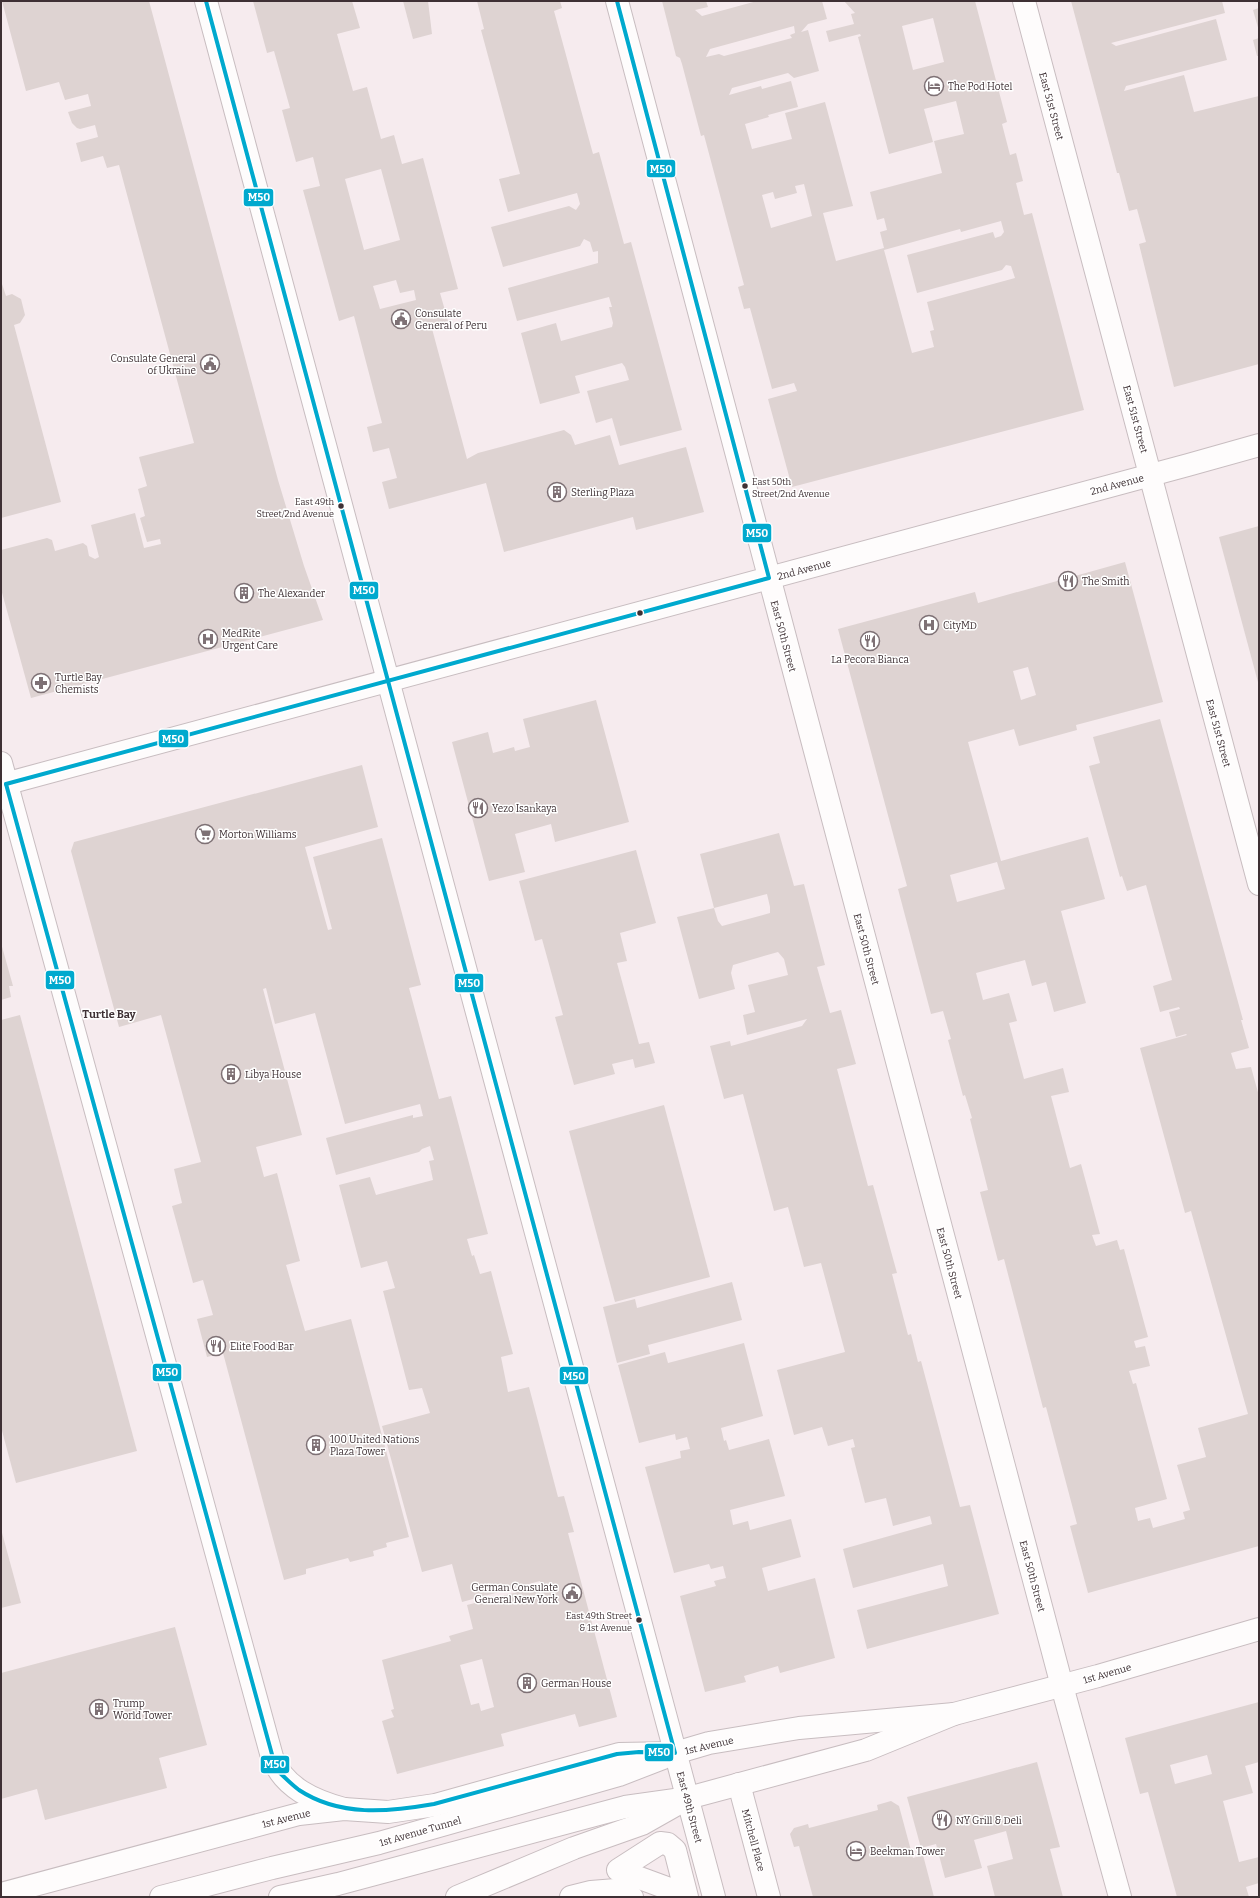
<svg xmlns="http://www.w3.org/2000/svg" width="1260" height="1898" font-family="Bitter,serif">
  <rect width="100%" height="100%" fill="#f6ebee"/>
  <g fill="#ded3d2" fill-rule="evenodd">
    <polygon points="2,1 149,1 278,480 304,566 323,620 31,698 1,589 1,550 47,538 52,540 55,551 83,543 87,546 89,556 95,559 99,557 91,525 135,513 144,548 161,544 160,539 147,542 140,518 145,516 138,489 147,486 139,457 194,443 119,165 107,168 103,156 81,162 76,143 98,137 95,125 80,129 77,128 72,123 68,112 91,106 88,94 65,100 59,82 26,91"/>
    <path d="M 253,1 L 352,1 L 360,28 L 337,34 L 353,91 L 367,87 L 381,139 L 394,135 L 402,164 L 423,158 L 458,289 L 440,293 L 448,321 L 431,325 L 467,459 L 478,453 L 564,430 L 571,435 L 575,445 L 610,435 L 619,465 L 686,447 L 704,512 L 636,530 L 633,517 L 504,552 L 486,483 L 389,509 L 382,482 L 397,478 L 389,448 L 373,452 L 367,427 L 382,423 L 354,316 L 339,321 L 303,190 L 320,186 L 313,157 L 296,162 L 282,110 L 290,108 L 274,51 L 267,53 ZM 381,169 L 400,240 L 364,250 L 345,179 ZM 396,280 L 400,293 L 414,290 L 416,300 L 380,309 L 373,286 Z"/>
    <polygon points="403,1 428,1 432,34 413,39"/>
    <polygon points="477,1 560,1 562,8 554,11 593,154 599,152 624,244 631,242 682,430 620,446 612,418 596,423 587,391 629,380 625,367 622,363 575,376 580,393 540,404 521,333 556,323 561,341 612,327 613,323 609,307 612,307 609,297 517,321 508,288 598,263 598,251 593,252 590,242 584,239 580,246 503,267 491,227 569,206 576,210 580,204 577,193 508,212 499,179 520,174 481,30 484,29"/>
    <path d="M 662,1 L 706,1 L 708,7 L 695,10 L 702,16 L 757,1 L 822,1 L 827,19 L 808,24 L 801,32 L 808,30 L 819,71 L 794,78 L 788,73 L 732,88 L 729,95 L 761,86 L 762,89 L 791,81 L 798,107 L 768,115 L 769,117 L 745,124 L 752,149 L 792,139 L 785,113 L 825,102 L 853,206 L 823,213 L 836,261 L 884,248 L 880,232 L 887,230 L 884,218 L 877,220 L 870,192 L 942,173 L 934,141 L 964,134 L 956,101 L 924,109 L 933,142 L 889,154 L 858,37 L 861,36 L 860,34 L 829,42 L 826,31 L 854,24 L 851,14 L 855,13 L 844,1 L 975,1 L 1007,122 L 1002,124 L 1010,155 L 1016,153 L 1023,181 L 1016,183 L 1024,215 L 1032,213 L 1084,410 L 792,487 L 768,399 L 797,391 L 794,383 L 772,389 L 750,308 L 744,309 L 738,287 L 744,285 L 704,135 L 701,136 L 682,64 L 680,58 L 676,56 ZM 933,18 L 944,62 L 913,70 L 902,26 ZM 794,26 L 795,33 L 790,35 L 792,38 L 724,56 L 719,54 L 706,57 L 710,49 ZM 804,184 L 812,216 L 771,228 L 762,195 L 773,192 L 775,199 L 797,193 L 795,186 ZM 1001,221 L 1004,232 L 1001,236 L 995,238 L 993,232 L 907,255 L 917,293 L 1002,270 L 1006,265 L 1011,266 L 1015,278 L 927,302 L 934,330 L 930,331 L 934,347 L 912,353 L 884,250 L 960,229 L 961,232 Z"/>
    <polygon points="1071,1 1222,1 1225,13 1111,43 1116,46 1216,19 1227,60 1126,86 1124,91 1184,75 1194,112 1259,96 1259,364 1174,387 1139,244 1146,242 1137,209 1129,211 1119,173 1117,173"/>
    <polygon points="1259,8 1259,31 1253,10"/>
    <polygon points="1259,38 1259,56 1257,56 1253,40"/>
    <polygon points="1,281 6,296 12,294 21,299 25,315 20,323 14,325 61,502 1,518"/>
    <polygon points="1259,526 1259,686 1219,537"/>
    <path d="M 1125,562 L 1163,702 L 1076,725 L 1077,730 L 1019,746 L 1014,729 L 968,742 L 1001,861 L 1088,837 L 1105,899 L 1061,911 L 1086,1003 L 1054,1012 L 1046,982 L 1032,986 L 1025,960 L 976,973 L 983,1000 L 1009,993 L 1017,1021 L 1009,1023 L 1024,1079 L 1063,1068 L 1069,1092 L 1051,1096 L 1070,1168 L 1081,1164 L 1100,1234 L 1092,1235 L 1096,1246 L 1117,1240 L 1120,1250 L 1124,1249 L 1148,1337 L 1134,1341 L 1136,1348 L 1145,1346 L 1150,1366 L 1129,1371 L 1133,1384 L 1136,1383 L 1167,1499 L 1135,1508 L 1138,1521 L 1150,1518 L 1153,1528 L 1185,1519 L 1183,1512 L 1190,1510 L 1177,1465 L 1206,1457 L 1198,1428 L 1248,1414 L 1191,1211 L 1185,1213 L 1140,1048 L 1187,1035 L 1186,1034 L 1176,1037 L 1169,1012 L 1180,1009 L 1179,1007 L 1160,1012 L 1153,986 L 1172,980 L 1146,885 L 1127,891 L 1122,876 L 1120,877 L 1089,766 L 1100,763 L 1093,737 L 1160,719 L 1243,1020 L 1241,1020 L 1249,1048 L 1231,1053 L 1236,1069 L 1251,1067 L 1259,1096 L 1259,1546 L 1088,1593 L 1070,1526 L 1077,1524 L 1046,1407 L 1043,1408 L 1004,1259 L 998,1261 L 980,1192 L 988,1190 L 970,1119 L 972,1118 L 965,1095 L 963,1096 L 948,1040 L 951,1039 L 943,1011 L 931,1014 L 898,889 L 907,886 L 838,629 L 975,592 L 978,603 ZM 1028,667 L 1036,695 L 1021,700 L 1013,671 ZM 997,862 L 1005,889 L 957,902 L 950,875 Z"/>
    <polygon points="596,700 629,822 555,842 551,824 515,834 525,872 489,881 452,742 488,732 493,753 514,747 515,751 530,747 523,719"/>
    <path d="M 362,765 L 378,827 L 305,847 L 328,930 L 332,929 L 313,857 L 382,838 L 421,985 L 409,988 L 439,1099 L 451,1096 L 488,1234 L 467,1239 L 472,1256 L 474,1255 L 480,1274 L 491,1271 L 513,1354 L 501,1357 L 508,1392 L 529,1387 L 558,1497 L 564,1496 L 574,1532 L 568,1533 L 617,1717 L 579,1727 L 575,1714 L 501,1734 L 504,1746 L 397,1774 L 382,1721 L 394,1717 L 391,1710 L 394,1709 L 382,1660 L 451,1641 L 449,1636 L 473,1629 L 467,1605 L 541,1586 L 540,1581 L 462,1602 L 452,1564 L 422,1572 L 382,1426 L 430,1413 L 422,1388 L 409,1390 L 383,1291 L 395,1288 L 387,1261 L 361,1268 L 339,1185 L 370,1177 L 376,1195 L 433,1180 L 429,1161 L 434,1160 L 430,1146 L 422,1149 L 419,1152 L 336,1175 L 326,1138 L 413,1115 L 413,1118 L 423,1116 L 420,1104 L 345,1124 L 315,1013 L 275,1024 L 266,988 L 263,989 L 302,1135 L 256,1147 L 264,1177 L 277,1173 L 300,1261 L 286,1265 L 305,1331 L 351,1319 L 409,1537 L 386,1543 L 387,1547 L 373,1551 L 374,1556 L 350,1562 L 348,1558 L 306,1569 L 306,1574 L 284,1580 L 223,1353 L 207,1357 L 197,1319 L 213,1315 L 203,1280 L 193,1283 L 172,1206 L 182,1203 L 174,1169 L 201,1162 L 161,1015 L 119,1027 L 71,851 L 74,842 ZM 482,1659 L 494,1707 L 481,1711 L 479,1703 L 471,1705 L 460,1665 Z"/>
    <polygon points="779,833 794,886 804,884 825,965 817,967 830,1013 841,1010 856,1064 837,1069 868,1186 873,1185 889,1244 897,1273 892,1274 908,1335 911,1334 918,1362 921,1361 960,1507 970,1505 999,1614 867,1649 857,1610 948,1586 943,1564 853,1588 843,1549 932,1524 930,1516 893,1526 886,1498 865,1503 851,1448 855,1447 853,1439 828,1446 822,1427 794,1435 777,1370 845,1352 821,1263 804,1267 788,1207 774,1211 743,1094 724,1099 710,1046 730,1041 731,1046 802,1026 807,1019 747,1035 743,1015 755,1012 748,985 788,975 784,959 778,952 733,965 731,973 735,989 699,999 677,917 714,908 718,921 722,926 770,913 770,907 767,894 714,908 700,854"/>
    <polygon points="636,850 656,923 620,933 627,961 617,963 639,1044 649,1042 655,1063 635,1068 633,1059 612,1064 615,1074 574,1085 555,1017 563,1015 542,939 535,941 519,881"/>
    <polygon points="1,943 13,986 9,986 11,997 1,1000"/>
    <polygon points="20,1015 137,1451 16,1483 1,1427 1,1020"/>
    <polygon points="664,1105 710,1277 615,1302 569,1131"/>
    <polygon points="732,1282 742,1320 648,1345 650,1354 617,1363 603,1307 635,1299 637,1308"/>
    <polygon points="744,1343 763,1416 721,1428 724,1441 726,1440 729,1450 769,1439 785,1496 730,1510 733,1525 748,1521 750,1530 791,1519 801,1557 762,1568 768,1591 815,1578 835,1658 780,1673 778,1666 744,1676 746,1682 705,1692 680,1596 716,1586 714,1581 726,1578 723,1566 711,1569 709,1564 674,1573 645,1467 681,1458 680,1451 690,1449 687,1437 676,1440 675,1434 639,1443 618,1365 665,1352 668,1363"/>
    <polygon points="1,1529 21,1603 1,1608"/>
    <polygon points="175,1627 207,1745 159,1758 167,1788 45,1820 37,1789 1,1799 1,1673"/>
    <path d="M 1259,1702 L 1259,1762 L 1245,1766 L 1253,1793 L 1223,1801 L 1239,1862 L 1259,1857 L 1259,1883 L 1246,1887 L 1249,1897 L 1177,1897 L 1148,1792 L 1140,1794 L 1125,1738 ZM 1207,1755 L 1212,1774 L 1175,1784 L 1170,1765 Z"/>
    <polygon points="1037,1762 1060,1847 1050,1849 1063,1897 995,1897 987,1866 1013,1859 1006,1831 974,1840 982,1868 945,1878 936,1844 921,1848 907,1797"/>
    <polygon points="891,1801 899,1806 913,1858 923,1855 934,1897 813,1897 799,1846 794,1847 790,1834 794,1828 808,1824 809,1828 878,1810 877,1805"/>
  </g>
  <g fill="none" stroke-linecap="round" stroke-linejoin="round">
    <defs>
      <g id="minor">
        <polyline points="1024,1 1259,884"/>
        <path d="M 1,763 L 272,1757 C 284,1788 314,1801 344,1809"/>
        <polyline points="1062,1686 1120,1897"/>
        <polyline points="739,1784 769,1897"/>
        <polyline points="571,1897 591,1892 616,1890 632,1897"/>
        <polyline points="669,1897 667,1888 618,1870 660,1843 668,1844 675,1850 687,1897"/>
      </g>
      <g id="major">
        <polyline points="206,1 714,1897"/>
        <polyline points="617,1 1062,1686"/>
        <polyline points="1,785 1188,465 1259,445"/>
        <polyline points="1,1894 299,1814 344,1809 388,1812 435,1805 619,1754 675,1753 709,1743 799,1728 954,1714"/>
        <polyline points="161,1897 272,1868 379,1843 619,1775 663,1758"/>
        <polyline points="280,1897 338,1884 625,1807 675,1800"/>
        <polyline points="457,1897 574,1848 642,1824 688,1798 866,1750 954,1714 1098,1676 1259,1629"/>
      </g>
    </defs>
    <use href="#minor" stroke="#c8bdc0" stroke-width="24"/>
    <use href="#major" stroke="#c8bdc0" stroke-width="24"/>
    <use href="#minor" stroke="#fefcfc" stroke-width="22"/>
    <use href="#major" stroke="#fefcfc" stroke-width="22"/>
    <defs>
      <g id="bus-1">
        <path d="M 6,784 L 276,1769 C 283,1776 291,1784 299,1790 C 340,1817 388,1812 434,1804 L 617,1754 L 639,1752 L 675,1753 L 206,1"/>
        <polyline points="6,784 769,578 617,1"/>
      </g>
    </defs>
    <use href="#bus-1" stroke="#fff" stroke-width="7"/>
    <use href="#bus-1" stroke="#00a9ce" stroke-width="4"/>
  </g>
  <defs>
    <symbol id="hotel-ring" viewBox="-11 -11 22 22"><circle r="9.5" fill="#fff" stroke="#7e7175" stroke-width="1.5"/><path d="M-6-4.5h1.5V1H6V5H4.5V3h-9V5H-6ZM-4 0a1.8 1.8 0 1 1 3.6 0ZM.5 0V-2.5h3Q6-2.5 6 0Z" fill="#7e7175"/></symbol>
    <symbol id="civic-ring" viewBox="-11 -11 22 22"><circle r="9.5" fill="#fff" stroke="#7e7175" stroke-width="1.5"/><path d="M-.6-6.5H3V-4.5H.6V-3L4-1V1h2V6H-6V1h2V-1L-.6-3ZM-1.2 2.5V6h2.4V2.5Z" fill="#7e7175"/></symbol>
    <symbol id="building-ring" viewBox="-11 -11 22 22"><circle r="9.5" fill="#fff" stroke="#7e7175" stroke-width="1.5"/><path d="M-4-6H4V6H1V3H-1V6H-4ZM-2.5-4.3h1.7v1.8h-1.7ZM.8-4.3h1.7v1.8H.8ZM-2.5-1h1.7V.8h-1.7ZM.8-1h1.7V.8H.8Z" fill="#7e7175"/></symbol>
    <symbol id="restaurant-ring" viewBox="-11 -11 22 22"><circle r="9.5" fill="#fff" stroke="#7e7175" stroke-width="1.5"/><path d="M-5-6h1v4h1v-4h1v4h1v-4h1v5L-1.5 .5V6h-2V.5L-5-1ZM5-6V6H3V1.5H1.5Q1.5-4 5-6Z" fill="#7e7175"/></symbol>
    <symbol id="hospital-ring" viewBox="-11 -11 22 22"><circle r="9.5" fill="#fff" stroke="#7e7175" stroke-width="1.5"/><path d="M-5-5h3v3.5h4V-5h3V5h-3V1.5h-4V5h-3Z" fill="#7e7175"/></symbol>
    <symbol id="pharmacy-ring" viewBox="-11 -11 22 22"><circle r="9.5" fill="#fff" stroke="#7e7175" stroke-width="1.5"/><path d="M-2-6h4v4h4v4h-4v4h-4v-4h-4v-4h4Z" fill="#7e7175"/></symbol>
    <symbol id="supermarket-ring" viewBox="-11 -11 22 22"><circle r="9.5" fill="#fff" stroke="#7e7175" stroke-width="1.5"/><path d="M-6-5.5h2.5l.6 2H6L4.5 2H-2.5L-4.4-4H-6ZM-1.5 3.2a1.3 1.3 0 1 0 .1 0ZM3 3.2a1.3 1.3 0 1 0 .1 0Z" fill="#7e7175"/></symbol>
  </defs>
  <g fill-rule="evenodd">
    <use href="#hotel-ring" x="923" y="75" width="22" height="22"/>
    <use href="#civic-ring" x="390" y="308" width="22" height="22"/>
    <use href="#civic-ring" x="199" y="353" width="22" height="22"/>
    <use href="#building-ring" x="546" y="481" width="22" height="22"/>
    <use href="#restaurant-ring" x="1057" y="570" width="22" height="22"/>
    <use href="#building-ring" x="233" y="582" width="22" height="22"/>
    <use href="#hospital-ring" x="918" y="614" width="22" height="22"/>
    <use href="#hospital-ring" x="197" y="628" width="22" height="22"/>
    <use href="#restaurant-ring" x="859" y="630" width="22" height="22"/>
    <use href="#pharmacy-ring" x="30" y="672" width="22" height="22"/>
    <use href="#restaurant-ring" x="467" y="797" width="22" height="22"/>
    <use href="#supermarket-ring" x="194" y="823" width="22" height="22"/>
    <use href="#building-ring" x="220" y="1063" width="22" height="22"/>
    <use href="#restaurant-ring" x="205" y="1335" width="22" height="22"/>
    <use href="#building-ring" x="305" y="1434" width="22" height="22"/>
    <use href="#civic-ring" x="561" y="1582" width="22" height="22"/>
    <use href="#building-ring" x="516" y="1672" width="22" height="22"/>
    <use href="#building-ring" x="88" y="1698" width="22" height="22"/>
    <use href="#restaurant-ring" x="931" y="1809" width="22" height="22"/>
    <use href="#hotel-ring" x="845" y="1840" width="22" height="22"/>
  </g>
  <g fill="#3e3034" stroke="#fff" stroke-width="1.5">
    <circle cx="745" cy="486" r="3.5"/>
    <circle cx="341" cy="506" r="3.5"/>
    <circle cx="640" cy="613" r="3.5"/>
    <circle cx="639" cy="1620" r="3.5"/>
  </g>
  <g text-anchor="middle" stroke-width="3" stroke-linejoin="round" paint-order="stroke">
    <g font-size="9" fill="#3e3034" stroke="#fff" text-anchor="end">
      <text x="752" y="485" text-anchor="start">East 50th<tspan x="752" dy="12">Street/2nd Avenue</tspan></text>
      <text x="334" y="505">East 49th<tspan x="334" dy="12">Street/2nd Avenue</tspan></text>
      <text x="632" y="1619">East 49th Street<tspan x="632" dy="12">&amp; 1st Avenue</tspan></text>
    </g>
    <g font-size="10" fill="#3e3034" stroke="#fff" text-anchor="start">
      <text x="948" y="90">The Pod Hotel</text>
      <text x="415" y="317">Consulate<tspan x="415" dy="12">General of Peru</tspan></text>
      <text x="196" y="362" text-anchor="end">Consulate General<tspan x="196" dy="12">of Ukraine</tspan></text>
      <text x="571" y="496">Sterling Plaza</text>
      <text x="1082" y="585">The Smith</text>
      <text x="258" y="597">The Alexander</text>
      <text x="943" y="629">CityMD</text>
      <text x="222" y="637">MedRite<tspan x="222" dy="12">Urgent Care</tspan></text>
      <text x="870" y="663" text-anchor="middle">La Pecora Bianca</text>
      <text x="55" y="681">Turtle Bay<tspan x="55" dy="12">Chemists</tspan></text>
      <text x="492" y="812">Yezo Isankaya</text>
      <text x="219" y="838">Morton Williams</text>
      <text x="245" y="1078">Libya House</text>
      <text x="230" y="1350">Elite Food Bar</text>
      <text x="330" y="1443">100 United Nations<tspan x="330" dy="12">Plaza Tower</tspan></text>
      <text x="558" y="1591" text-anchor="end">German Consulate<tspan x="558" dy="12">General New York</tspan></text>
      <text x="541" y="1687">German House</text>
      <text x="113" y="1707">Trump<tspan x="113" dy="12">World Tower</tspan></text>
      <text x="956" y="1824">NY Grill &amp; Deli</text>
      <text x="870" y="1855">Beekman Tower</text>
    </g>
    <g font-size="10" fill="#3e3034" stroke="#fff">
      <text transform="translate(1052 106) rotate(75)" y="4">East 51st Street</text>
      <text transform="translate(1136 419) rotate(75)" y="4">East 51st Street</text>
      <text transform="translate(1117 484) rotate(-15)" y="4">2nd Avenue</text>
      <text transform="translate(804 569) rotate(-15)" y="4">2nd Avenue</text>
      <text transform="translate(784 636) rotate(75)" y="4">East 50th Street</text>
      <text transform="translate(1219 733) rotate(75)" y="4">East 51st Street</text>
      <text transform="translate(867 949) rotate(75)" y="4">East 50th Street</text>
      <text transform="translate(950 1263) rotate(75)" y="4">East 50th Street</text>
      <text transform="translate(1033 1576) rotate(75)" y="4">East 50th Street</text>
      <text transform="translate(1107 1673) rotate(-16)" y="4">1st Avenue</text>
      <text transform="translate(709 1745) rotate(-13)" y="4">1st Avenue</text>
      <text transform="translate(690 1807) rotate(75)" y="4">East 49th Street</text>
      <text transform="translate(286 1818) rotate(-14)" y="4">1st Avenue</text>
      <text transform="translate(420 1831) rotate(-16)" y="4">1st Avenue Tunnel</text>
      <text transform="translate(754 1840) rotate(75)" y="4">Mitchell Place</text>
    </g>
    <g font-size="11" font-weight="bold" fill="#3e3034" stroke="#fff">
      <text x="109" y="1018">Turtle Bay</text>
    </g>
  </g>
  <g stroke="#fff" stroke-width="1.5">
    <rect x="646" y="159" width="30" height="19" rx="4" fill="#00a9ce"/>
    <rect x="243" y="188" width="31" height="19" rx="4" fill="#00a9ce"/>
    <rect x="742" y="523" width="30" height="20" rx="4" fill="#00a9ce"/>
    <rect x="349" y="581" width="30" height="19" rx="4" fill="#00a9ce"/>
    <rect x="158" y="729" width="31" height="19" rx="4" fill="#00a9ce"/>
    <rect x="45" y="970" width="30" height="20" rx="4" fill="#00a9ce"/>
    <rect x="454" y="973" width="30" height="20" rx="4" fill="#00a9ce"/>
    <rect x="152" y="1363" width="30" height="19" rx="4" fill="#00a9ce"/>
    <rect x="559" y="1366" width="30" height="19" rx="4" fill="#00a9ce"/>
    <rect x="644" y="1743" width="30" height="19" rx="4" fill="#00a9ce"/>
    <rect x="260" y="1755" width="30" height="19" rx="4" fill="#00a9ce"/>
  </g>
  <g font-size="11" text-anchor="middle" font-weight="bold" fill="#fff">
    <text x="661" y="173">M50</text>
    <text x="259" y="201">M50</text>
    <text x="757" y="537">M50</text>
    <text x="364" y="594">M50</text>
    <text x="173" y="743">M50</text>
    <text x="60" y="984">M50</text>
    <text x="469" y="987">M50</text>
    <text x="167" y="1376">M50</text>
    <text x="574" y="1380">M50</text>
    <text x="659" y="1756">M50</text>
    <text x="275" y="1768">M50</text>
  </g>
  <rect width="1260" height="1898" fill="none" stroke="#3e3034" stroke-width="4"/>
</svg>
